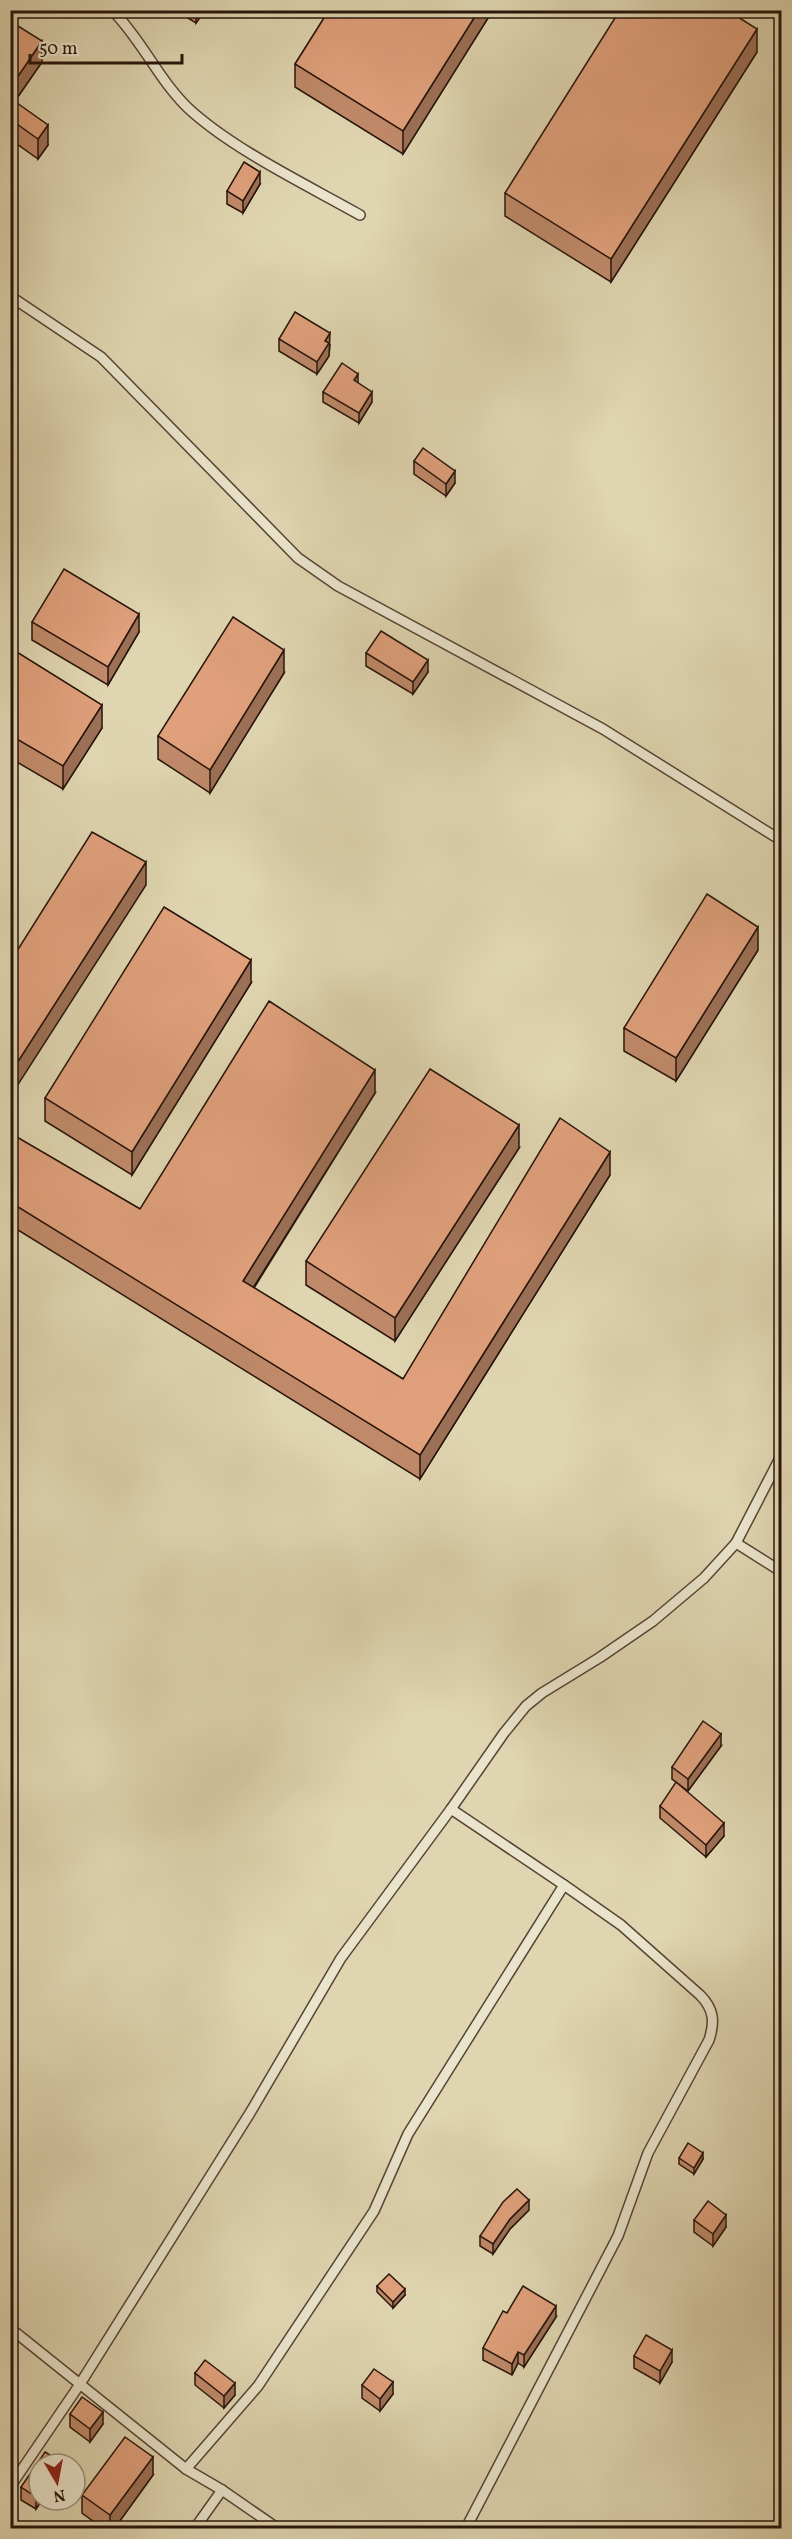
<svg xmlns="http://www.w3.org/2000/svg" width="792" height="2539" font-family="Vollkorn,serif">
  <rect width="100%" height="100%" fill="#dfd5b0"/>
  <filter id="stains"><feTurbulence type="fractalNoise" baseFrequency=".00333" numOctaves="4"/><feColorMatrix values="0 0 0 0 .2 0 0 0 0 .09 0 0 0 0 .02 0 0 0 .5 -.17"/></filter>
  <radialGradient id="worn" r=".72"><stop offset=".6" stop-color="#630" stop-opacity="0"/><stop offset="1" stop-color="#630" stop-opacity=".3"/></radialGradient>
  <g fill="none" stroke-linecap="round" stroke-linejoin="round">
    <defs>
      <g id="lane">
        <path d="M 112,10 C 142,40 158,79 188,108 C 232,149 307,185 360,215"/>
        <polyline points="10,296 101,357 298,558 338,586 603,729 782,841"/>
        <polyline points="736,1543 782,1572"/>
        <polyline points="451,1809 564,1885"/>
        <polyline points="10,2328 186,2469 222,2490 277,2528"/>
        <path d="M 186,2469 L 258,2386 L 374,2211 L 408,2134 L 564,1885 L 621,1925 L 700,1995 C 714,2009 715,2022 709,2040 L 648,2153 L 618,2236 L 466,2528"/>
        <polyline points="10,2487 80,2384 250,2113 341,1958 451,1809 504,1733 526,1706 542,1693 599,1658 653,1621 704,1578 736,1543 782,1454"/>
        <polyline points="195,2528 222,2490"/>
      </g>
    </defs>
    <use href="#lane" stroke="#564434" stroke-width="12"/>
    <use href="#lane" stroke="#eae4cc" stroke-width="9"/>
  </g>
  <g fill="#c08a6a" stroke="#28140b" stroke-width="1.5">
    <polygon points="178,10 205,10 196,23 178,12"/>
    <polygon points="329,10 493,10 403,154 295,87 295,64"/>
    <polygon points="10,21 42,62 15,101 48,145 38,159 10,139"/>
    <polygon points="757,52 611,282 505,216 505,193"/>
    <polygon points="260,184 243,213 227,204 227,191"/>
    <polygon points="279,339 330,345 329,356 317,374 279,351"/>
    <polygon points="323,392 372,402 359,423 323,402"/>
    <polygon points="414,461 455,483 446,496 414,474"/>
    <polygon points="32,622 139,632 108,685 32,640"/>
    <polygon points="10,651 102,728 63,789 10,758"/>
    <polygon points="366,653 428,672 413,694 366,666"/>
    <polygon points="284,673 210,793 158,759 158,736"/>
    <polygon points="758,950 676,1081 624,1051 624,1028"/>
    <polygon points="251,983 132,1175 45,1121 45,1098"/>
    <polygon points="375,1093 254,1288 403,1379 610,1175 420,1479 10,1225 10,1133 140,1209"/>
    <polygon points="519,1148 395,1341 306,1285 306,1261"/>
    <polygon points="721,1746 688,1791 672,1779 672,1767"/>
    <polygon points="660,1806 724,1836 706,1857 660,1818"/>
    <polygon points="679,2158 703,2159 694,2174 679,2164"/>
    <polygon points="529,2210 510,2229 493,2254 480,2246 480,2236"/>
    <polygon points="694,2220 726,2227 713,2246 694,2232"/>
    <polygon points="377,2286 405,2295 393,2308 377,2292"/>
    <polygon points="556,2317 524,2367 518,2363 512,2375 483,2360 483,2348"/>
    <polygon points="634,2356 672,2362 660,2383 634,2368"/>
    <polygon points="195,2373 235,2395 224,2408 195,2385"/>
    <polygon points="362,2385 393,2394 380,2411 362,2398"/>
    <polygon points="70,2414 103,2424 90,2442 70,2427"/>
    <polygon points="60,2464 39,2500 42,2500 36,2509 21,2500 21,2487"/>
    <polygon points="153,2475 114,2529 104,2529 82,2513 82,2495"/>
  </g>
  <g fill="#9c7056" stroke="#28140b" stroke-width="1.5">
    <polygon points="196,10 205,10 196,23"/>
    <polygon points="479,10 493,10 403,154 403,131"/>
    <polygon points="757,29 757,52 611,282 611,259"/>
    <polygon points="42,41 42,62 10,108 10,88"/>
    <polygon points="48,125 48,145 38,159 38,139"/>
    <polygon points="260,172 260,184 243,213 243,201"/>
    <polygon points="330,333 329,356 317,374 317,362 325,341"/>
    <polygon points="358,374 358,384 354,380"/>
    <polygon points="372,392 372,402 359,423 359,413"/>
    <polygon points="455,471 455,483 446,496 446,484"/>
    <polygon points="139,614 139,632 108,685 108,667"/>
    <polygon points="284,650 284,673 210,793 210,770"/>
    <polygon points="428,660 428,672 413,694 413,682"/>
    <polygon points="102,705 102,728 63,789 63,766"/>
    <polygon points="146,862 146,885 10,1097 10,1074"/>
    <polygon points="758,927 758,950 676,1081 676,1058"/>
    <polygon points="251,960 251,983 132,1175 132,1152"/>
    <polygon points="375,1070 375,1093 243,1304 243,1281"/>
    <polygon points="519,1125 519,1148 395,1341 395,1318"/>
    <polygon points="610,1152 610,1175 420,1479 420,1455"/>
    <polygon points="721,1734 721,1746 688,1791 688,1779"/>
    <polygon points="724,1823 724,1836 706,1857 706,1845"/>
    <polygon points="703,2153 703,2159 694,2174 694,2168"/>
    <polygon points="529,2200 529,2210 510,2229 493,2254 493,2244 510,2219"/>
    <polygon points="726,2215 726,2227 713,2246 713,2234"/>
    <polygon points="405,2289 405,2295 393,2308 393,2302"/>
    <polygon points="556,2306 556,2317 524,2367 524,2355"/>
    <polygon points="672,2350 672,2362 660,2383 660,2371"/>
    <polygon points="518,2352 518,2363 512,2375 512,2364"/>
    <polygon points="393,2382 393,2394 380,2411 380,2399"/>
    <polygon points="235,2383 235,2395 224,2408 224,2396"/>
    <polygon points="103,2412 103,2424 90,2442 90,2429"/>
    <polygon points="153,2457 153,2475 114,2529 110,2529 110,2515"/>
    <polygon points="39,2492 39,2500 42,2500 36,2509 36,2497"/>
  </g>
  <g fill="#dfa07b" stroke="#28140b" stroke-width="1.5">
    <polygon points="329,10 479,10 403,131 295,64"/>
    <polygon points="620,10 727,10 757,29 611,259 505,193"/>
    <polygon points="10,21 42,41 10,88"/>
    <polygon points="10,98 48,125 38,139 10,119"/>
    <polygon points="244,162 260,172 243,201 227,191"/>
    <polygon points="295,312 330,333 325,341 329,343 317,362 279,339"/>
    <polygon points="342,363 358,374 354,380 372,392 359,413 323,392"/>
    <polygon points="423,448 455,471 446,484 414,461"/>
    <polygon points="64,569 139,614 108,667 32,622"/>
    <polygon points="233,617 284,650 210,770 158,736"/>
    <polygon points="381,631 428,660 413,682 366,653"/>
    <polygon points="12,649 102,705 63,766 10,735 10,651"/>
    <polygon points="92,832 146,862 10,1074 10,962"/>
    <polygon points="707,894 758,927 676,1058 624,1028"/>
    <polygon points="164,907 251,960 132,1152 45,1098"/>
    <polygon points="269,1001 375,1070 243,1281 403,1379 560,1118 610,1152 420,1455 10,1202 10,1133 140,1209"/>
    <polygon points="430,1069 519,1125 395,1318 306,1261"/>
    <polygon points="703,1721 721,1734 688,1779 672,1767"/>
    <polygon points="676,1782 724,1823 706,1845 660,1806"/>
    <polygon points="688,2143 703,2153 694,2168 679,2158"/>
    <polygon points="517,2189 529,2200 510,2219 493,2244 480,2236 503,2202"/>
    <polygon points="708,2201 726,2215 713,2234 694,2220"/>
    <polygon points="389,2274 405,2289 393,2302 377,2286"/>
    <polygon points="523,2286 556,2306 524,2355 518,2352 512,2364 483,2348 503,2311 507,2313"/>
    <polygon points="646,2335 672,2350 660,2371 634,2356"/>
    <polygon points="205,2360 235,2383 224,2396 195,2373"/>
    <polygon points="374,2369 393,2382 380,2399 362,2385"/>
    <polygon points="82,2397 103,2412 90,2429 70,2414"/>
    <polygon points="125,2437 153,2457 110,2515 82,2495"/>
    <polygon points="45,2452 60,2461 58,2464 39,2464 39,2492 36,2497 21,2487"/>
  </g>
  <rect width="792" height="2539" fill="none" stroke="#dfd5b0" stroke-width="36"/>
  <rect x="12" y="12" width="768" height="2515" fill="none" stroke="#28140b" stroke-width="3"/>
  <rect x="18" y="18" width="756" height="2503" fill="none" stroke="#28140b" stroke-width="1.5"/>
  <g transform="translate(57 2482) rotate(170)"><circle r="28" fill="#eae4cc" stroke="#9c917f" stroke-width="1.5"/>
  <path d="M0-4.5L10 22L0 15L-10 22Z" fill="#8f2418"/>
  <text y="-9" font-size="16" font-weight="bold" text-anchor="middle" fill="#28140b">N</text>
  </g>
  <path d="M30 54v9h152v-9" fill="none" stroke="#28140b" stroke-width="3"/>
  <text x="39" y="54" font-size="18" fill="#28140b" stroke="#eae4cc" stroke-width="4.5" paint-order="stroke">50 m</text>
  <rect width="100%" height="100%" filter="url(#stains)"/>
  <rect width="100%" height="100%" fill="url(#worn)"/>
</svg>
